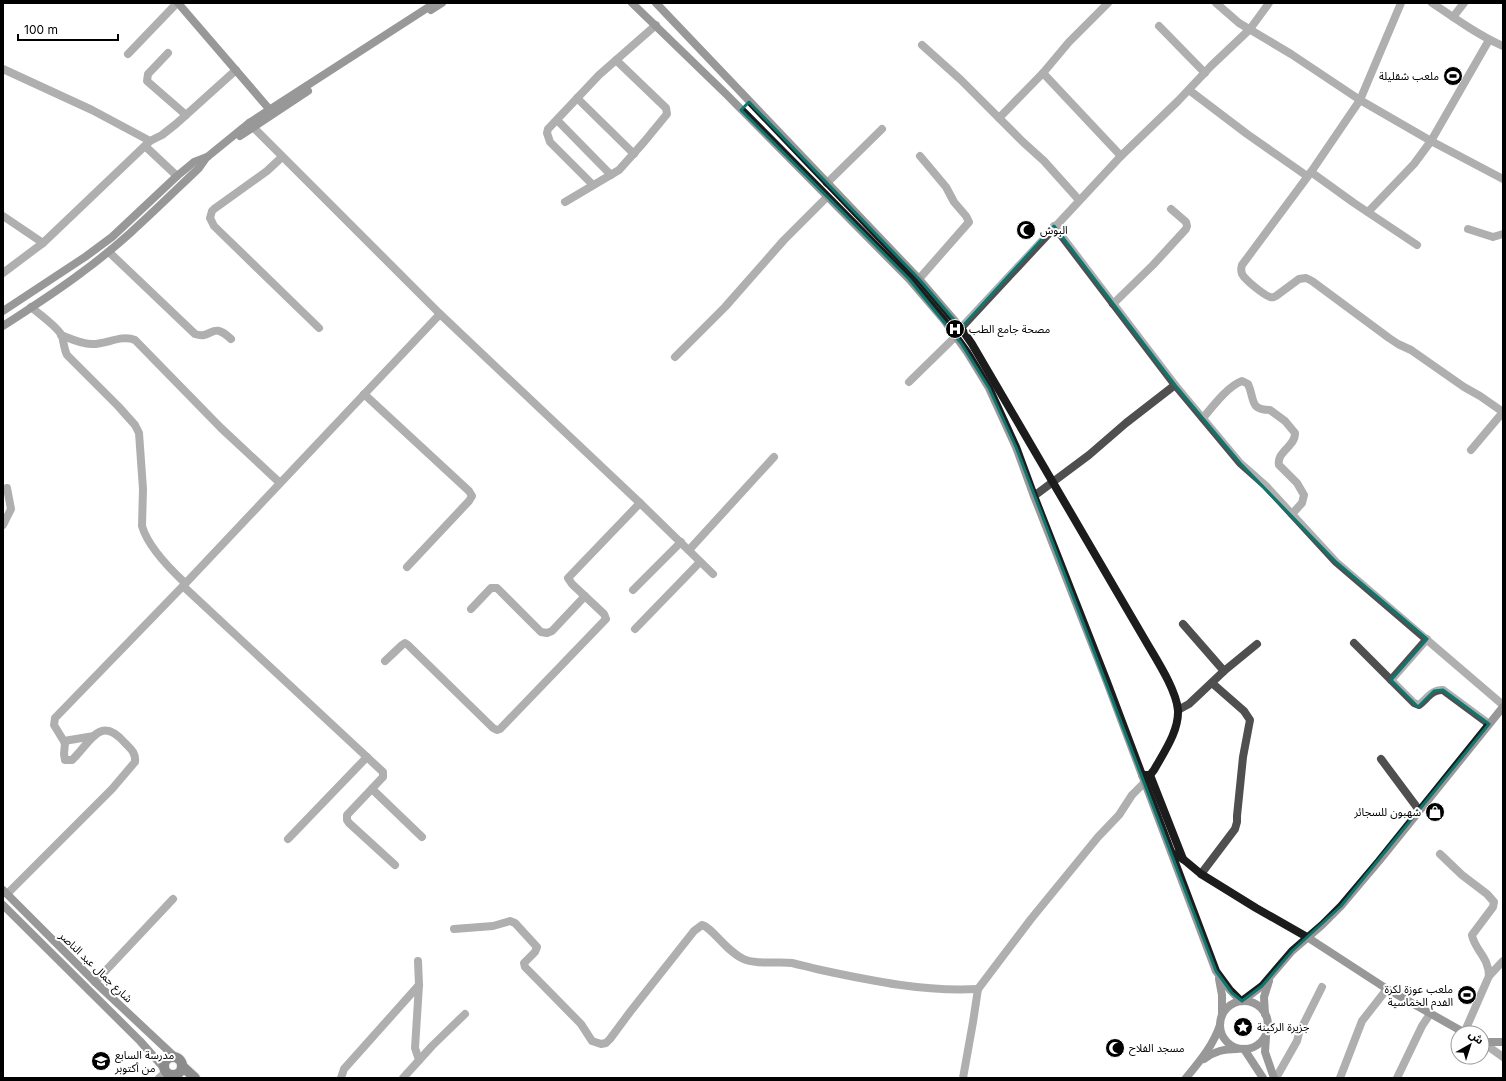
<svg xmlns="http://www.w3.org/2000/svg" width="1506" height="1081" font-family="Inter,'Noto Sans Arabic',sans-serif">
  <rect width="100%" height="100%" fill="#fff"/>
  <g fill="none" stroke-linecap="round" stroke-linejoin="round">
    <defs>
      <g id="primary">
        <circle cx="173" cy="1066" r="9"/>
        <polyline points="182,1066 195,1078"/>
      </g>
    </defs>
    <use href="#primary" stroke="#dbdbdb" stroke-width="12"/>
    <g stroke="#4f4f4f" stroke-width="8">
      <polyline points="1216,3 1239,23 1291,54 1360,100 1431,141 1503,179"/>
      <path d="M 1401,3 L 1360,100 L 1311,172 L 1242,265 C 1241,268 1241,271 1242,274 C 1245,280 1264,295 1270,297 C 1273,298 1273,297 1276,296 L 1299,279 L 1306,278 L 1312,281 L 1389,338 L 1398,344 L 1411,350 L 1464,387 L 1480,396 L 1503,412 L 1471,450"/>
      <path d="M 1432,3 C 1455,18 1477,35 1503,46"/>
      <polyline points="1453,17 1464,3"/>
      <polyline points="1159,26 1205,73"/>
      <polyline points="922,45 961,80 1023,142 1044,161 1079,200"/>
      <polyline points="168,53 148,74 147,81 186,115"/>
      <polyline points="128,54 177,3"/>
      <polyline points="3,69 92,110 150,141 43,243 3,273"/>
      <polyline points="1043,73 1121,156"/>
      <polyline points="1189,90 1247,134 1307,176"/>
      <polyline points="577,98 634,154"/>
      <polyline points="999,118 1043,73 1069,42 1108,3"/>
      <polyline points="557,120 611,175"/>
      <polyline points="249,123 440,314 640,503 713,574"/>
      <polyline points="150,141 162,135 176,124 236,70"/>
      <polyline points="145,146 177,176"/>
      <polyline points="282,157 267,171 214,209 212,211 210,218 214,226 319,328"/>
      <polyline points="1311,172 1354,203 1417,245"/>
      <polyline points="827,183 882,129"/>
      <polyline points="593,185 550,142 547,133 548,129 599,75 656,25"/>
      <polyline points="565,202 619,170 644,142 667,114 666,108 616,60"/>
      <polyline points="1368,212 1414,164 1431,141 1489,40"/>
      <polyline points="3,216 43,243"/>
      <polyline points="1054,226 1175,385 1240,463 1266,486 1336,562 1503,705"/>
      <polyline points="1468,229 1493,237 1503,234"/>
      <path d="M 109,252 L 195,334 C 213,340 211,320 231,339"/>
      <polyline points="919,279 969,222 966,216 954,202 946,187 920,156"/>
      <polyline points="1113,304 1153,265 1186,229 1187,226 1186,222 1171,209"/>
      <path d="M 31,307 C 39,314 58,327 62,336 C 64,343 64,349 67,355 L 118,406 L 135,425 L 139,433 L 143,489 L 142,526 C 148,547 170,569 185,583"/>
      <polyline points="961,328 1121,156 1178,101 1211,66 1250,29 1269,3"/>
      <path d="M 61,335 C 71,339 81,344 91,344 C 106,345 121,334 135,340 L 221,428 L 280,483"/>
      <polyline points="675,357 725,307 784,240 827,197"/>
      <polyline points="909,382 956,336"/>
      <polyline points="364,394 469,491 472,496 469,501 407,567"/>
      <path d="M 1203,418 C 1213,406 1228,386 1242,381 L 1248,384 C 1255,399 1249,410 1270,410 L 1285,421 L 1295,433 C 1296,446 1276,452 1279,465 L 1297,483 L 1304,495 L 1302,503 L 1292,514"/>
      <polyline points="1034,496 1089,455 1126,423 1175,385"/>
      <polyline points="3,525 11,509 7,488"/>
      <polyline points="689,550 774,457"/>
      <polyline points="183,586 383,772 383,777 347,815 347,820 349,823 395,865"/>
      <polyline points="633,590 681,542"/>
      <polyline points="471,609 491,588 497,588 541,632 547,633 552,631 585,596"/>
      <polyline points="1183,624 1224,671"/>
      <polyline points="635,629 700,562"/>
      <path d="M 1354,643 L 1414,703 L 1419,705 C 1427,699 1432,689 1443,690 L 1489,724"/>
      <polyline points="385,661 402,645 405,643 408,645 493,728 497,730 500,729 606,619 604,614 572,584 568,578 640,503"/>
      <polyline points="1391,680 1427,639"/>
      <polyline points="1178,710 1189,704 1224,671 1257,644"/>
      <polyline points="64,741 94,736"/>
      <polyline points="1381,759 1419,810"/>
      <polyline points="372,789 422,837"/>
      <polyline points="288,839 367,757"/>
      <path d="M 1440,854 L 1462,875 L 1487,894 L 1494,902 L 1493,907 L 1472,935 C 1474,949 1489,957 1489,976 L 1464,1033"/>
      <polyline points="1201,874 1235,829 1237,822 1237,816 1243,757 1250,720 1244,711 1212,683"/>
      <path d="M 7,894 L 112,789 L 135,762 C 136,753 131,749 125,743 C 100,714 91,742 72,760 L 65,760 L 64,754 L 65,743 L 54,725 L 55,718 L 183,586 L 440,314"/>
      <path d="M 454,929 L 493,926 L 510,921 L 515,923 L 537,947 L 535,952 L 524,963 L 525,967 L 581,1024 L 592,1041 L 601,1044 L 606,1043 L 610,1039 L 630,1012 L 694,931 L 702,925 C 712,927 728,954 746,960 C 761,965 777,961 792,963 C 801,965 811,968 821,970 C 872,981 925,992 978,989"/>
      <polyline points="418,961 419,985 415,1048 419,1060"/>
      <polyline points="1489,976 1503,961"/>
      <polyline points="95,982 173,899"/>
      <polyline points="1482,1042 1503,1057"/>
      <polyline points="159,1078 166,1072"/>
      <polyline points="341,1078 344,1069 419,985"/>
      <polyline points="403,1078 432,1046 465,1014"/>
      <polyline points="963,1078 973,1022 978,989 1031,919 1098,837 1119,815 1132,795 1145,782"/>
      <polyline points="1276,1078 1297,1041 1299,1033 1322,987"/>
      <polyline points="1340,1078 1362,1021 1387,989"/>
      <polyline points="1397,1078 1422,1026 1430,1014"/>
    </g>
    <g stroke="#1c1c1c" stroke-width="8">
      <polyline points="178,3 270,110"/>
      <polyline points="632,3 726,94 909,279 944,320 967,352 989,388 1016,447 1034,496 1107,682 1216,971 1230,990 1241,1001"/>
      <path d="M 656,3 L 919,279 L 961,328 L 972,344 L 1148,645 C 1158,662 1176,690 1178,710 C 1179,731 1164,752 1154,770 L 1150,775 L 1142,775"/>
      <polyline points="431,10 442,3"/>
      <polyline points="240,136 308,91"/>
      <polyline points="3,311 85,257 112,237 177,176 194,162 207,157"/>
      <path d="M 3,326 C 29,309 56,292 81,273 C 124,242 161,204 199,168 L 206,158 L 249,123 L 435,3"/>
      <polyline points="1150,775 1183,859"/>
      <polyline points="1172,853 1183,859 1201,874 1256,908 1307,937 1387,989 1465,1033"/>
      <polyline points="3,890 95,982 176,1058"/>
      <polyline points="3,905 140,1041 164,1068"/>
      <polyline points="1219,979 1222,995 1222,1014"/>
      <polyline points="1242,1001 1262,986 1292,951 1322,925 1341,906 1379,861 1503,707"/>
      <circle cx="1244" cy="1025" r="24"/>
      <polyline points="1265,1014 1264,997 1269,981"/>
      <polyline points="1266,1037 1265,1052 1274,1078"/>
      <polyline points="1482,1042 1503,1042"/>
      <polyline points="1244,1049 1263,1078"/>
      <path d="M 1204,1059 C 1215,1051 1224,1049 1237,1049"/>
      <path d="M 1186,1078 C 1199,1062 1213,1046 1220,1025"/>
    </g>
    <use href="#primary" stroke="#000" stroke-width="10"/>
  </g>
  <path d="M0 0H1506V1081H0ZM 749,102 L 919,279 L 961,328 L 1054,226 L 1175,385 L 1240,463 L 1336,562 L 1427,639 L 1391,680 L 1418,707 L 1434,691 L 1443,690 L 1489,724 L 1341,906 L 1292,951 L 1262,986 L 1242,1001 L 1232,993 L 1216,971 L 1016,447 L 989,388 L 961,343 L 909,279 L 741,110 Z" fill="#fff" fill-opacity=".55" fill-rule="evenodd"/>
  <path fill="none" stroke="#0f766e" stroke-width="3" stroke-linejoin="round" d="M 749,102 L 919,279 L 961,328 L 1054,226 L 1175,385 L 1240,463 L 1336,562 L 1427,639 L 1391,680 L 1418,707 L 1434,691 L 1443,690 L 1489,724 L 1341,906 L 1292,951 L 1262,986 L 1242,1001 L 1232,993 L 1216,971 L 1016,447 L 989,388 L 961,343 L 909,279 L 741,110 Z"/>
  <defs>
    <symbol id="stadium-disc" viewBox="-11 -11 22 22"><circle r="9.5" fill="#000" stroke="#fff"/><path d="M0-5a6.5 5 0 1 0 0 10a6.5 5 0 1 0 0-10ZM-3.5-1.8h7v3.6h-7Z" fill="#fff"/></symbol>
    <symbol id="mosque-disc" viewBox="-11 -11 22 22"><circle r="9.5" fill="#000" stroke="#fff"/><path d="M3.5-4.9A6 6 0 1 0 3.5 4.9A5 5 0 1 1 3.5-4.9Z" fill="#fff"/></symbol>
    <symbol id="hospital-disc" viewBox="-11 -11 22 22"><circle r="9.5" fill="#000" stroke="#fff"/><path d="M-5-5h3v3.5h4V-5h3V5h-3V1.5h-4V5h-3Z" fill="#fff"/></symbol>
    <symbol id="shop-disc" viewBox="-11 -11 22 22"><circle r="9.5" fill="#000" stroke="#fff"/><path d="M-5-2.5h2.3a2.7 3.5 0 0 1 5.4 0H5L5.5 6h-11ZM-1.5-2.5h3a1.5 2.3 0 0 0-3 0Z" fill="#fff"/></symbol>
    <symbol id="sight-disc" viewBox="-11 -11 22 22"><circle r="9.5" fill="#000" stroke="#fff"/><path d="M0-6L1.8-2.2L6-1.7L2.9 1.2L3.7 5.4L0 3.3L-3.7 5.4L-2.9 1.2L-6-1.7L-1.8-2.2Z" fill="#fff"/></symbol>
    <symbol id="school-disc" viewBox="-11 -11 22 22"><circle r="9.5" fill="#000" stroke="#fff"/><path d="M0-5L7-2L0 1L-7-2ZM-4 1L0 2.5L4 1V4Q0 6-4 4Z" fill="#fff"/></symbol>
  </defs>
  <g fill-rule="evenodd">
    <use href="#stadium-disc" x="1442" y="65" width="22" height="22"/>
    <use href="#mosque-disc" x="1015" y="219" width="22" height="22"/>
    <use href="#hospital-disc" x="944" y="318" width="22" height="22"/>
    <use href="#shop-disc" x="1424" y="801" width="22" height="22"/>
    <use href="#stadium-disc" x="1456" y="984" width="22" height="22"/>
    <use href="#sight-disc" x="1232" y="1016" width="22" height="22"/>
    <use href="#mosque-disc" x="1104" y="1037" width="22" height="22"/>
    <use href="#school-disc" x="90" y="1050" width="22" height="22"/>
  </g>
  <g text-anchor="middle" stroke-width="4" stroke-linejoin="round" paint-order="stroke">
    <g font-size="11" fill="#000" stroke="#fff" text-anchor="start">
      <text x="1439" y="80" text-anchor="end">ملعب شقليلة</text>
      <text x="1040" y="234">البوش</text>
      <text x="969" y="333">مصحة جامع الطب</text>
      <text x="1421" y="816" text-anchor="end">شهبون للسجائر</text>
      <text x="1453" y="993" text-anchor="end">ملعب عوزة لكرة<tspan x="1453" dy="13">الفدم الخماسية</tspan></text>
      <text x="1257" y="1031">جزيرة الركينة</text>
      <text x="1129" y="1052">مسجد الفلاح</text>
      <text x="115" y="1059">مدرسة السابع<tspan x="115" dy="13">من أكتوبر</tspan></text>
    </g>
    <g font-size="11" fill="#000" stroke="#fff">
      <text transform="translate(96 967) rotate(44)" y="4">شارع جمال عبد الناصر</text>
    </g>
  </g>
  <rect width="1506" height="1081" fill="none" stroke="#000000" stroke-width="8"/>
  <g transform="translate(1470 1045) rotate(39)"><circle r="19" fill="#ffffff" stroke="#999999"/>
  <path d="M0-3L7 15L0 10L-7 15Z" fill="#000000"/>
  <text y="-6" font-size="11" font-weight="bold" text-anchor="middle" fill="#000000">ش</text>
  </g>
  <path d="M18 34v6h100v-6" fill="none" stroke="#000000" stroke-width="2"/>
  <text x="24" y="34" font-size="12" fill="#000000" stroke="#ffffff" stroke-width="3" paint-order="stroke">100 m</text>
</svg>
